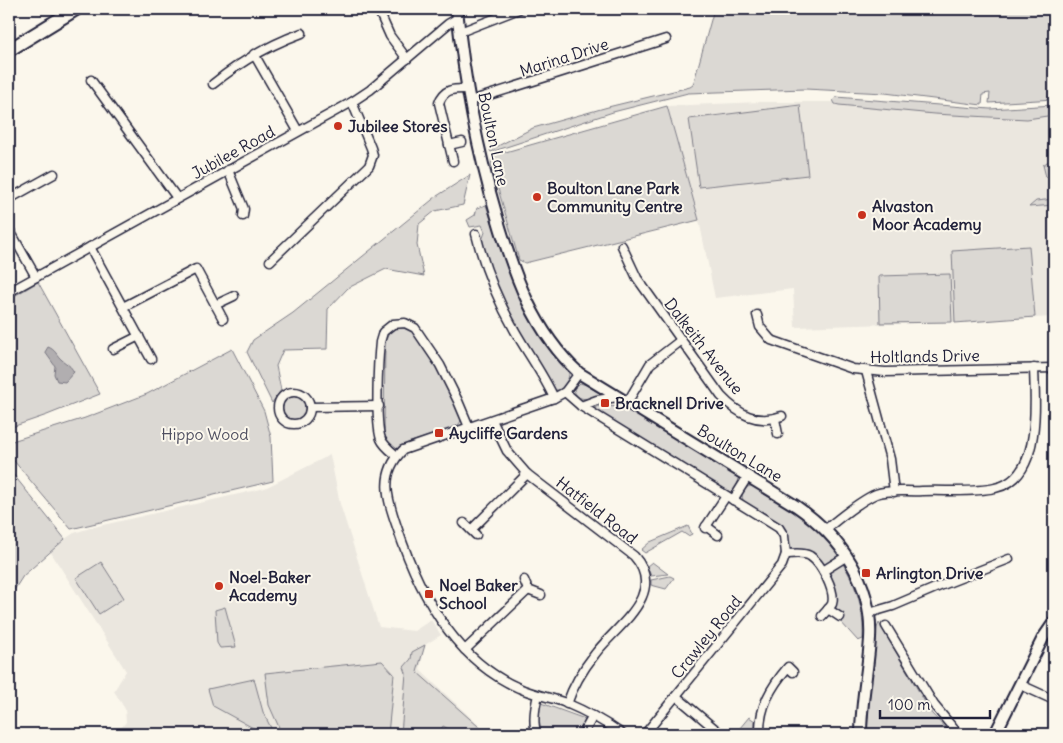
<svg xmlns="http://www.w3.org/2000/svg" width="1063" height="743" font-family="Delius,sans-serif">
  <rect width="100%" height="100%" fill="#fbf7ec"/>
  <filter id="ink" filterUnits="userSpaceOnUse"><feTurbulence type="fractalNoise" baseFrequency=".02" numOctaves="2"/><feDisplacementMap in="SourceGraphic" scale="10" xChannelSelector="R" yChannelSelector="G"/><feConvolveMatrix kernelMatrix="1 2 1 2 8 2 1 2 1" color-interpolation-filters="sRGB"/></filter>
  <g filter="url(#ink)">
    <g fill="#ebe7df">
      <polygon points="760,102 830,102 981,112 1054,111 1054,317 952,322 795,327 793,289 715,298 699,220 667,106"/>
      <polygon points="330,455 340,504 379,627 414,631 431,620 441,635 425,645 420,670 488,734 116,734 126,722 125,709 114,691 126,671 50,551 62,541 74,533 90,528 265,488"/>
    </g>
    <g fill="#dbd8d3" stroke="#7e7d87">
      <polygon points="714,9 1054,9 1054,99 989,103 990,93 983,94 982,105 885,93 805,89 688,93 613,112 491,152 490,150 533,128 608,107 690,87 693,85"/>
      <polygon points="836,97 990,109 1054,105 1054,115 1027,119 934,114 839,105 835,104 833,100"/>
      <polygon points="800,105 808,175 699,187 689,119"/>
      <polygon points="667,106 699,220 525,263 519,260 491,165 492,159 495,155"/>
      <polygon points="1054,157 1054,176 1046,177 1043,165"/>
      <polygon points="470,175 463,205 435,211 419,224 417,245 424,276 386,269 348,288 328,309 327,349 283,350 276,366 281,390 272,403 247,352 253,340 293,313 437,196"/>
      <polygon points="1054,199 1054,205 1029,207 1036,201"/>
      <path d="M 486,205 C 502,249 515,295 541,335 C 548,347 559,358 568,368 C 571,377 566,386 559,390 L 555,390 L 515,324 L 499,292 L 481,243 L 485,232 L 482,225 L 470,227 L 467,220 L 475,215 L 477,208 Z"/>
      <polygon points="1029,246 1035,317 955,323 952,251"/>
      <polygon points="950,274 952,322 880,323 879,276"/>
      <polygon points="38,282 100,394 47,415 9,428 9,299"/>
      <path d="M 398,328 L 412,329 C 427,351 458,396 461,421 L 457,427 L 408,443 L 397,449 L 393,448 L 386,441 L 384,436 L 385,342 L 390,331 Z"/>
      <polygon points="232,349 264,411 271,437 273,481 71,529 9,455 9,442 85,418 147,394"/>
      <path d="M 580,383 L 586,385 L 601,394 C 592,399 576,403 574,389 Z"/>
      <circle cx="294" cy="408" r="13"/>
      <path d="M 598,406 L 623,407 L 638,414 L 739,476 C 739,482 736,490 730,492 L 722,490 L 595,412 L 594,408 Z"/>
      <polygon points="9,469 65,539 23,576 9,598"/>
      <path d="M 750,486 L 756,486 L 798,511 L 817,527 L 839,553 C 838,559 831,565 825,565 L 792,550 L 788,540 L 744,503 C 741,496 741,489 750,486 Z"/>
      <polygon points="688,526 692,534 688,536 682,532 645,553 641,550 650,542"/>
      <polygon points="101,562 124,598 99,614 76,578"/>
      <polygon points="652,562 668,574 651,576 647,566"/>
      <path d="M 840,564 L 843,564 C 858,588 864,612 863,639 L 858,641 L 840,621 L 843,616 L 834,609 L 829,576 L 832,568 Z"/>
      <polygon points="670,576 674,578 666,589 651,585 651,580"/>
      <polygon points="225,607 236,647 220,648 217,643 215,610"/>
      <polygon points="879,623 932,714 951,734 867,734 870,682 877,628"/>
      <polygon points="425,645 417,672 487,734 458,734 443,726 438,734 401,734 406,673 404,667 411,659 412,652"/>
      <polygon points="382,661 394,674 388,734 282,734 269,705 265,673"/>
      <polygon points="254,679 263,712 274,734 264,734 213,706 208,689"/>
      <path d="M 541,703 L 585,719 L 582,729 L 577,734 L 544,734 C 534,727 538,716 539,706 Z"/>
      <polygon points="749,717 755,721 755,734 735,734"/>
    </g>
    <path fill="#b1aeb0" stroke="#787681" d="M 48,347 C 56,350 56,355 62,360 C 68,365 70,365 74,372 L 65,382 L 57,381 L 54,374 L 55,366 L 45,352 Z"/>
    <g fill="none" stroke-linecap="round" stroke-linejoin="round">
      <defs>
        <g id="minor">
          <polyline points="378,9 390,36 407,59"/>
          <polyline points="460,32 519,9"/>
          <polyline points="254,54 298,131"/>
          <polyline points="91,80 177,198"/>
          <path d="M 213,84 C 241,61 269,45 302,33"/>
          <polyline points="470,101 666,39"/>
          <polyline points="449,145 462,142"/>
          <path d="M 453,161 L 439,103 C 444,88 454,89 468,89"/>
          <polyline points="228,170 244,209 243,216"/>
          <polyline points="9,199 54,174"/>
          <polyline points="9,229 36,277"/>
          <path d="M 476,234 C 484,267 498,301 515,331 C 528,354 543,374 554,398"/>
          <path d="M 622,246 L 637,278 L 721,396 C 738,414 757,425 782,416"/>
          <polyline points="90,247 151,359"/>
          <polyline points="270,261 369,166 373,155 371,148 352,102"/>
          <polyline points="9,292 352,102 370,90 448,24 458,18"/>
          <polyline points="215,305 234,296"/>
          <polyline points="123,307 196,269 223,319"/>
          <polyline points="757,315 760,327 771,340 853,369 885,372 1054,368"/>
          <polyline points="113,349 139,336"/>
          <polyline points="866,371 890,459 894,492"/>
          <path d="M 579,373 L 565,392 L 554,398 L 403,450 C 379,474 387,498 397,527 C 418,591 454,660 519,688 C 534,695 550,697 566,703 C 585,711 605,722 622,734"/>
          <path d="M 565,392 L 581,406 L 779,528 L 784,536 L 786,554 C 794,554 803,552 810,556 C 821,563 836,591 832,604 C 830,608 825,612 822,616"/>
          <circle cx="294" cy="408" r="16"/>
          <polyline points="627,403 650,364 681,340"/>
          <polyline points="581,406 597,400 618,397"/>
          <polyline points="310,407 379,406"/>
          <polyline points="775,419 778,434"/>
          <path d="M 492,420 L 507,451 L 527,474 L 634,556 C 668,594 616,626 595,654 C 584,668 573,686 567,704"/>
          <path d="M 397,456 C 391,451 384,446 381,439 C 375,423 378,361 380,342 L 383,332 L 393,324 L 405,323 L 415,328 L 440,365 L 458,401 L 469,427"/>
          <polyline points="733,500 748,476"/>
          <polyline points="464,523 476,535"/>
          <polyline points="706,526 718,535"/>
          <polyline points="705,528 726,496"/>
          <path d="M 826,529 C 838,519 861,500 876,494 C 889,489 908,492 922,491 C 945,490 973,493 995,488 C 1042,479 1035,404 1034,368"/>
          <polyline points="471,530 527,474"/>
          <polyline points="823,571 847,556"/>
          <polyline points="524,580 528,590 541,595"/>
          <polyline points="828,609 840,617"/>
          <polyline points="869,613 893,606 940,586 1009,559"/>
          <polyline points="886,626 934,705 958,734"/>
          <polyline points="465,650 528,590"/>
          <polyline points="1021,685 1054,700"/>
          <polyline points="676,696 721,734"/>
          <path d="M 537,734 C 532,723 535,707 538,695"/>
          <polyline points="583,734 593,716"/>
          <polyline points="645,734 782,565 786,554"/>
          <path d="M 760,734 C 759,707 771,687 788,667 L 793,672"/>
        </g>
        <g id="tertiary">
          <path d="M 457,9 C 464,80 477,149 497,217 C 514,275 534,332 579,373 L 796,506 C 841,537 873,583 870,639 C 868,671 861,702 861,734"/>
          <polyline points="995,734 1043,638 1054,622"/>
        </g>
        <polyline id="primary" points="9,50 76,9"/>
      </defs>
      <use href="#minor" stroke="#22223b" stroke-width="11"/>
      <use href="#tertiary" stroke="#22223b" stroke-width="14"/>
      <use href="#primary" stroke="#22223b" stroke-width="16"/>
      <use href="#minor" stroke="#fbf7ec" stroke-width="8"/>
      <use href="#tertiary" stroke="#fbf7ec" stroke-width="10"/>
      <use href="#primary" stroke="#fbf7ec" stroke-width="12"/>
    </g>
  </g>
  <g fill="#c8321e" stroke="#fbf7ec" stroke-width="2">
    <circle cx="338" cy="126" r="5"/>
    <circle cx="537" cy="197" r="5"/>
    <circle cx="862" cy="215" r="5"/>
    <rect x="600" y="398" width="10" height="10" rx="2.5"/>
    <rect x="434" y="428" width="10" height="10" rx="2.5"/>
    <rect x="861" y="568" width="10" height="10" rx="2.5"/>
    <circle cx="219" cy="586" r="5"/>
    <rect x="424" y="589" width="10" height="10" rx="2.5"/>
  </g>
  <g text-anchor="middle" stroke-width="4" stroke-linejoin="round" paint-order="stroke">
    <g font-size="16" fill="#22223b" stroke="#fbf7ec">
      <text transform="translate(564 57) rotate(-18)" y="6">Marina Drive</text>
      <text transform="translate(494 139) rotate(78)" y="6">Boulton Lane</text>
      <text transform="translate(233 152) rotate(-29)" y="6">Jubilee Road</text>
      <text transform="translate(704 346) rotate(52)" y="6">Dalkeith Avenue</text>
      <text transform="translate(925 356) rotate(-1)" y="6">Holtlands Drive</text>
      <text transform="translate(740 453) rotate(31)" y="6">Boulton Lane</text>
      <text transform="translate(597 510) rotate(38)" y="6">Hatfield Road</text>
      <text transform="translate(706 637) rotate(-51)" y="6">Crawley Road</text>
    </g>
    <g font-size="16" font-weight="bold" fill="#22223b" stroke="#fbf7ec" text-anchor="start">
      <text x="348" y="132">Jubilee Stores</text>
      <text x="547" y="194">Boulton Lane Park<tspan x="547" dy="18">Community Centre</tspan></text>
      <text x="872" y="212">Alvaston<tspan x="872" dy="18">Moor Academy</tspan></text>
      <text x="615" y="409">Bracknell Drive</text>
      <text x="449" y="439">Aycliffe Gardens</text>
      <text x="876" y="579">Arlington Drive</text>
      <text x="229" y="583">Noel-Baker<tspan x="229" dy="18">Academy</tspan></text>
      <text x="439" y="591">Noel Baker<tspan x="439" dy="18">School</tspan></text>
    </g>
    <g font-size="16" fill="#505061" stroke="#fbf7ec">
      <text x="205" y="440">Hippo Wood</text>
    </g>
  </g>
  <rect width="1063" height="743" fill="none" stroke="#fbf7ec" stroke-width="30"/>
  <rect x="15" y="15" width="1033" height="713" fill="none" stroke="#22223b" stroke-width="2" filter="url(#ink)"/>
  <path d="M880 710v8h110v-8" fill="none" stroke="#22223b" stroke-width="2.5"/>
  <text x="888" y="710" font-size="15" fill="#22223b" stroke="#fbf7ec" stroke-width="4" paint-order="stroke">100 m</text>
</svg>
